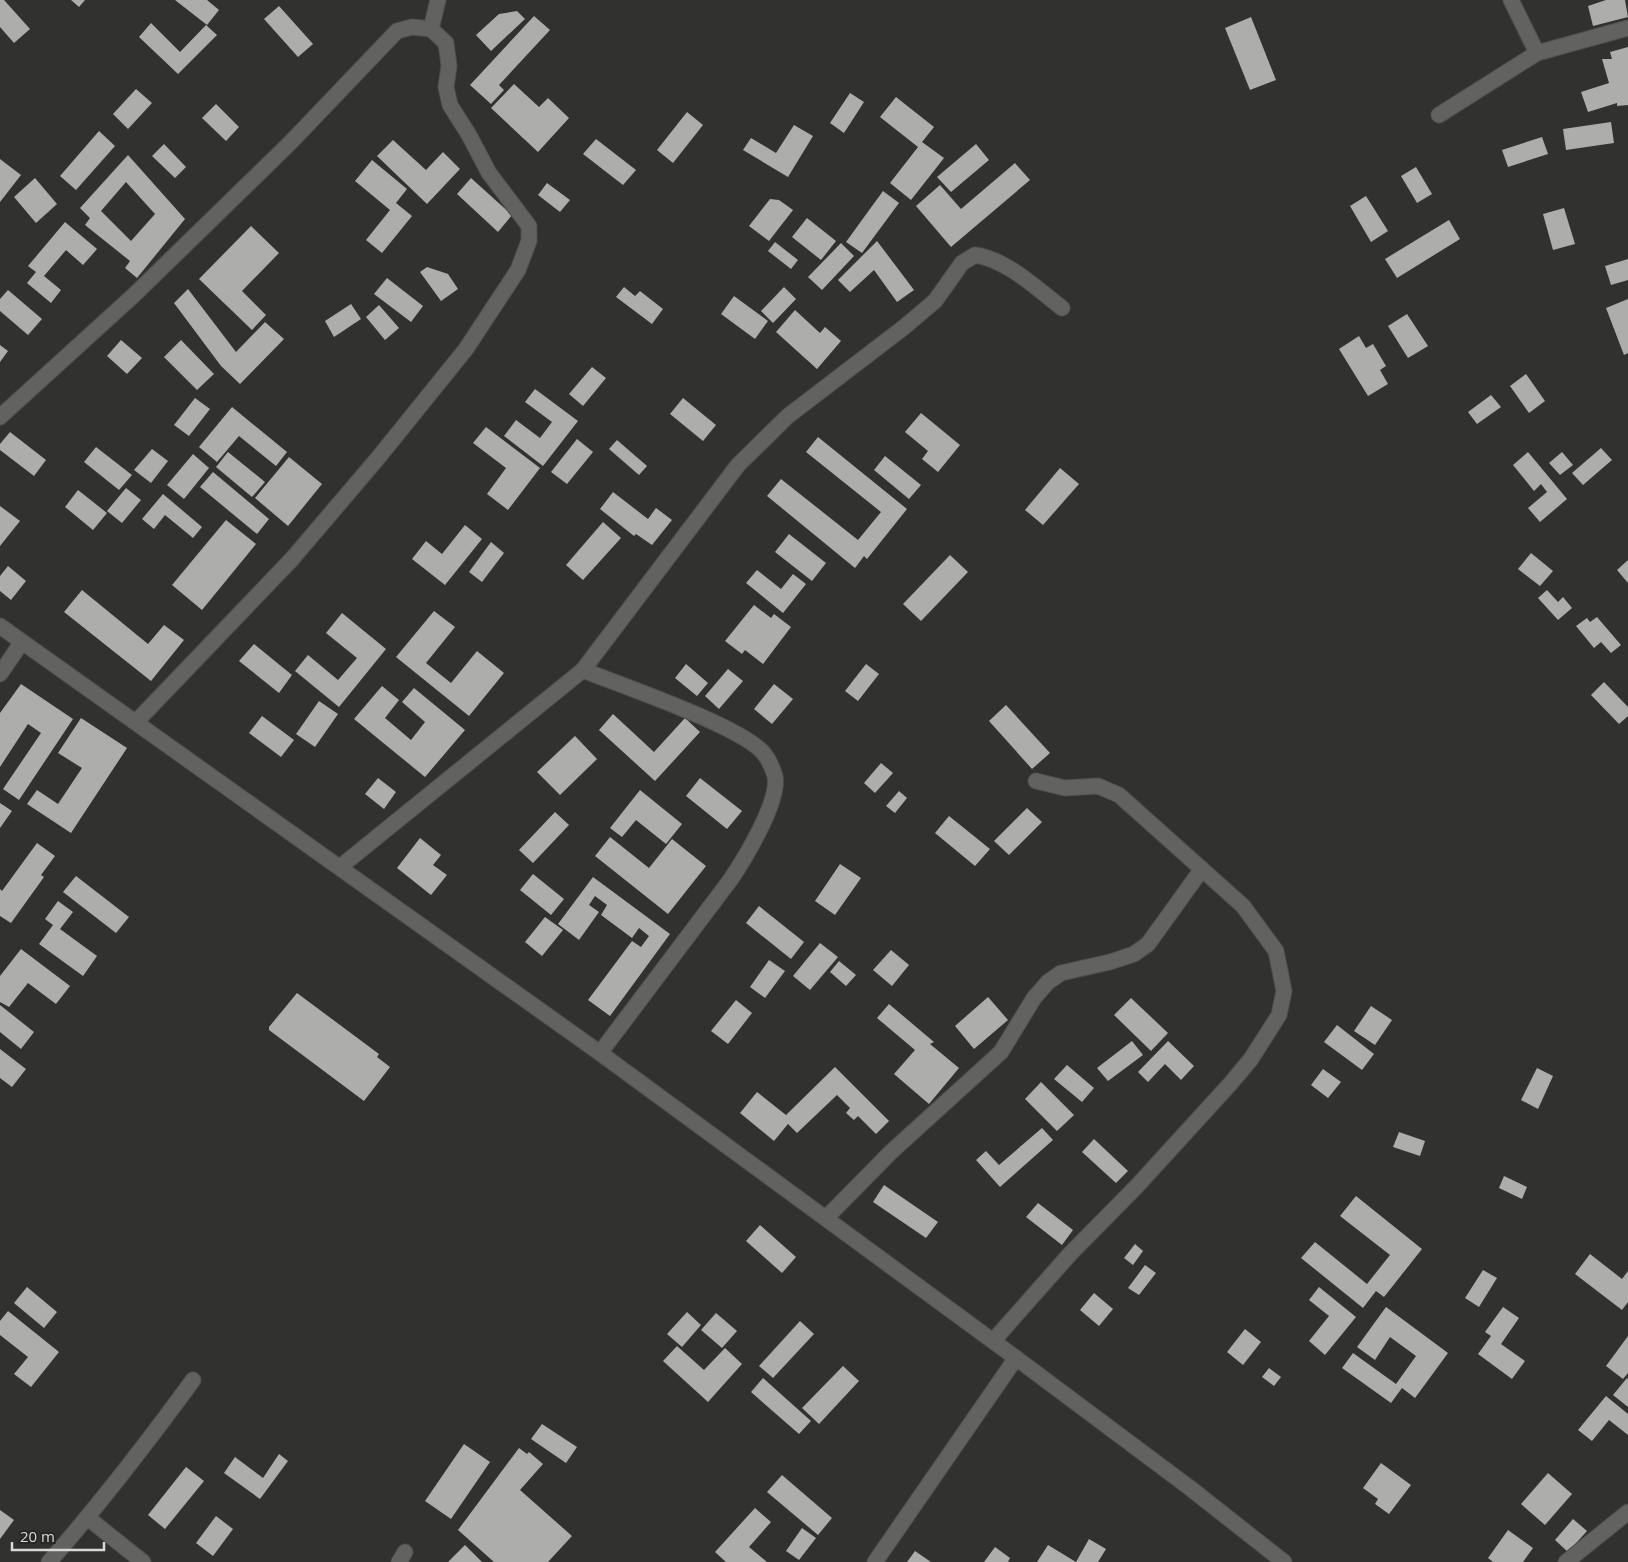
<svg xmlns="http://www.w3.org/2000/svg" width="1628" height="1562" font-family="'Open Sans',sans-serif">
  <rect width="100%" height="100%" fill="#31312f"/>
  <g fill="#adaeab" fill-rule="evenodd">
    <polygon points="0,0 4,0 30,29 14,43 0,27"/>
    <polygon points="71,0 85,0 79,7"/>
    <polygon points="175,0 207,0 219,10 207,25"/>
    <polygon points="1606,0 1625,0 1628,17 1593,26 1588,6"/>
    <polygon points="279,6 313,44 298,57 264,19"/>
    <polygon points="517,11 525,19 491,51 476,35 499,14"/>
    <polygon points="534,16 550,30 499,85 504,90 491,104 470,85"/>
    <polygon points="1251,17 1276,80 1250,90 1225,28"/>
    <polygon points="151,23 180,52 206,25 217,35 178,74 139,37"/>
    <polygon points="1628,47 1628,105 1617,106 1617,103 1588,112 1581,92 1609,83 1602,59 1612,59 1610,52"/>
    <polygon points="514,84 539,107 548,98 569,118 538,152 491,108"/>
    <polygon points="136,89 152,103 128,129 113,114"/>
    <polygon points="850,93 864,102 844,133 830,123"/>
    <polygon points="896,97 934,127 922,142 944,158 911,200 890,183 918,147 880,117"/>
    <polygon points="216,104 239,127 226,141 202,118"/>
    <polygon points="687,112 703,125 673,163 657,150"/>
    <polygon points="1611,122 1614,143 1566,150 1563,129"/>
    <polygon points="794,125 813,136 788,177 743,150 751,138 776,153"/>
    <polygon points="99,131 115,146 76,190 60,176"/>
    <polygon points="1542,137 1548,154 1508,167 1502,150"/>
    <polygon points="596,139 636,170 623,185 583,154"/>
    <polygon points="393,140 426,170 443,152 460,169 427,204 377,156"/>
    <polygon points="164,144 186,167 175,178 152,156"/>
    <polygon points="976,144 989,160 951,192 937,177"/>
    <path d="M 128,155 L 185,219 L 137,278 L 125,268 L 130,261 L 85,225 L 90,218 L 80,208 ZM 126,182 L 155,214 L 131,241 L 101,211 Z"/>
    <polygon points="0,159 21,175 0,202"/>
    <polygon points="372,160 407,189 396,203 412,216 382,253 366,240 390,210 355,181"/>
    <polygon points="1015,163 1030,180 951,247 916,206 940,185 961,209"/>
    <polygon points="1416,167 1432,194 1417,203 1401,176"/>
    <polygon points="35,178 57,204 36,223 14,197"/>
    <polygon points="471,178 512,215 498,232 457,194"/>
    <polygon points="547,183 570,200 560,212 538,195"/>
    <polygon points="883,191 899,203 862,253 846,242"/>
    <polygon points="1366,196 1388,231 1371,242 1350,206"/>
    <polygon points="770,199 779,200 793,210 769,241 749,226"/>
    <polygon points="1564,208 1575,244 1553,250 1543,214"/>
    <polygon points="807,218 836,241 821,260 792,237"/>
    <polygon points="1449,220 1460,239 1397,278 1385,259"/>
    <polygon points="65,222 97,249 83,265 66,250 44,276 61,290 51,303 27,283 36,272 28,266"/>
    <polygon points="251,226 279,253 242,291 266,315 252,330 199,279"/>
    <polygon points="877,241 914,290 897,302 874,270 850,292 838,280"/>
    <polygon points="775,242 798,260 791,269 768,251"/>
    <polygon points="841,243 854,256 822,290 808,277"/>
    <polygon points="1628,259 1628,280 1611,285 1605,266"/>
    <polygon points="427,267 448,274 458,289 441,301 420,272"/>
    <polygon points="387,278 423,306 411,322 374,294"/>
    <polygon points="624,287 635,296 640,291 663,309 652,324 616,297"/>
    <polygon points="784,287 796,299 773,323 761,311"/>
    <polygon points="188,289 236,352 265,322 284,339 240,384 221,366 174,303"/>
    <polygon points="8,290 42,319 28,335 0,311 0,299"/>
    <polygon points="734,296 768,321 755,339 721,314"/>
    <polygon points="1628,299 1628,353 1624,355 1606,308"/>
    <polygon points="351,304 361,319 334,337 325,321"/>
    <polygon points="379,305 399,328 385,340 366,317"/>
    <polygon points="795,310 820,333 825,327 841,341 817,369 776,332"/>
    <polygon points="1407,314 1428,346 1408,358 1388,326"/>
    <polygon points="1359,336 1366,348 1373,344 1386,366 1380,370 1388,384 1368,396 1339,349"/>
    <polygon points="121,340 142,358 127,374 107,356"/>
    <polygon points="181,340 214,374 197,390 164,357"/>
    <polygon points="0,345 8,351 0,362"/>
    <polygon points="592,367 606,378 583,406 569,394"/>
    <polygon points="1526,374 1545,401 1529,413 1510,386"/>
    <polygon points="535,389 578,421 543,466 504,436 516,420 540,438 552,422 525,402"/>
    <polygon points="1491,395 1501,407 1477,424 1468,412"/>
    <polygon points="195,398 210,409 189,436 174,425"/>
    <polygon points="683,398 716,425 703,441 670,414"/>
    <polygon points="232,407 287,452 276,466 239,436 217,462 199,447"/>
    <polygon points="921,413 960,445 938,472 922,459 928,451 905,432"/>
    <polygon points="486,427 540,468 508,510 487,494 506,468 473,443"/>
    <polygon points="10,432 46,460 34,476 0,450 0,444"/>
    <polygon points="818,437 907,509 867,559 864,556 855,568 767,496 781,479 858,540 881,512 806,452"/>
    <polygon points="577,439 593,452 567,484 551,472"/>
    <polygon points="617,440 647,466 639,475 609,449"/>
    <polygon points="96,447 132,475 119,490 84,462"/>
    <polygon points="1601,448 1612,460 1583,485 1572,473"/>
    <polygon points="152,449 168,461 151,483 134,470"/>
    <polygon points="228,452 265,482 252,497 216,467"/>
    <polygon points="1528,452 1567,499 1540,522 1528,508 1547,492 1541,484 1534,491 1513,465"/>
    <polygon points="1562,452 1573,465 1560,475 1549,463"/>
    <polygon points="193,454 209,468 184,499 167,485"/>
    <polygon points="885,456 921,485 909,499 874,470"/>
    <polygon points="289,457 322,484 288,526 255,498"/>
    <polygon points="1060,468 1079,484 1043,525 1025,510"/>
    <polygon points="213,472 269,519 257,534 200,487"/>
    <polygon points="126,488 141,500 122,523 107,511"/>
    <polygon points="78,490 107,513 93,530 65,507"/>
    <polygon points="613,492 648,519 656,508 672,520 652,545 636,534 634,536 600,509"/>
    <polygon points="163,494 202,527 193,538 165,515 154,529 142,519"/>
    <polygon points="0,506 20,521 0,546"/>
    <polygon points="226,520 256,544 202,610 172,585"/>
    <polygon points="603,522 621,538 583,580 566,565"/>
    <polygon points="465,525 482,539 445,585 412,559 426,541 442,554"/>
    <polygon points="789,534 826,563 812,581 775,552"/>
    <polygon points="491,542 504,553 482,582 469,572"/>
    <polygon points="1531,553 1553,571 1540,586 1518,569"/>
    <polygon points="950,555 968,572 921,621 903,604"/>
    <polygon points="1628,560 1628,583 1617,570"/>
    <polygon points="8,566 26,581 11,600 0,591 0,576"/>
    <polygon points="757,570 781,589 793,574 806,584 783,613 746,583"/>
    <polygon points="82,590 148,644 164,625 184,640 151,681 64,612"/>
    <polygon points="1547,590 1558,602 1563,597 1572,608 1558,620 1538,598"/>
    <polygon points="754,605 771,618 774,614 791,627 763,664 745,650 742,654 725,641"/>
    <polygon points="434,611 455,627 426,663 451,683 477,651 504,673 469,716 396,657"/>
    <polygon points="342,613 386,649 339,707 295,671 308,655 338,680 357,658 326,633"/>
    <polygon points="1597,617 1621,645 1611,653 1601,642 1594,648 1576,626 1587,618 1590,622"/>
    <polygon points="254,644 292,675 279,693 239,661"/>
    <polygon points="686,664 708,683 697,696 675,678"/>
    <polygon points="866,664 879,674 858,701 845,691"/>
    <polygon points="728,669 743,681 719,709 705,696"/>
    <polygon points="1604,682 1628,707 1628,716 1619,724 1591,695"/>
    <polygon points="21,684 73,719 19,800 3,789 41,733 28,724 0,767 0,713"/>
    <polygon points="774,684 793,699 772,724 754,709"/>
    <polygon points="382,686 399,700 385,718 411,740 425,722 402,702 414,688 465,730 425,777 354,719"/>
    <polygon points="319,701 338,714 315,747 296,734"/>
    <polygon points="1006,705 1050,753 1032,769 989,721"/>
    <polygon points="613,714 654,752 685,718 700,732 655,781 599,730"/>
    <polygon points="262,716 294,740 281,757 249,733"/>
    <polygon points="81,718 127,748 71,833 27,804 37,790 58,804 82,768 58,753"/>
    <polygon points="575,736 597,759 560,795 537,772"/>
    <polygon points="881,763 893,773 875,793 864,783"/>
    <polygon points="378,778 396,792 384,809 365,794"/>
    <polygon points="700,778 742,811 727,829 686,796"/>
    <polygon points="640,790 682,824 666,844 636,820 622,837 610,828"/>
    <polygon points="899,791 907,798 895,813 886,806"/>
    <polygon points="0,803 12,811 0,828"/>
    <polygon points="1027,808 1042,822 1009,855 994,841"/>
    <polygon points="555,812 569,825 533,863 519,850"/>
    <polygon points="949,816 990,849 975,866 935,833"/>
    <polygon points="610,837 649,868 672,839 706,866 668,914 595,856"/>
    <polygon points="420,838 441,855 433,865 447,875 431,895 397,868"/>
    <polygon points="37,843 55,856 41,875 44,877 11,923 0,916 0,889 2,891"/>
    <polygon points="840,864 861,878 835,915 815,901"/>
    <polygon points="533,874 564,899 551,915 520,890"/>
    <polygon points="76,876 129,917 116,933 63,892"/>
    <polygon points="593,877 670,934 610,1016 588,1000 632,941 641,947 649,936 639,928 632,938 601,915 607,905 595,896 589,905 599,912 579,940 558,924"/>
    <polygon points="58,901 73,912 60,929 97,956 83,976 39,944 53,925 45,919"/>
    <polygon points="759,906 804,942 791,959 746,923"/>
    <polygon points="545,917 563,930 542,956 525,942"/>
    <polygon points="820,943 838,957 810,990 793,976"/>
    <polygon points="21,949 70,986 56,1004 28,983 9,1007 0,1002 0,976"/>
    <polygon points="891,950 909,965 892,986 873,970"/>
    <polygon points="769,960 785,971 765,998 750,987"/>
    <polygon points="839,961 856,975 846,986 830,972"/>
    <polygon points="297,993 379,1054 377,1057 390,1067 364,1101 269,1030 269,1027"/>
    <polygon points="988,997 1008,1020 974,1049 955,1026"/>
    <polygon points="1131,998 1168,1033 1151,1051 1114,1015"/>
    <polygon points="736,1000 752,1013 728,1044 711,1031"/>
    <polygon points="889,1004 934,1042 930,1044 959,1068 929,1104 894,1074 915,1050 877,1018"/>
    <polygon points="0,1005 34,1032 21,1049 0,1032"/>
    <polygon points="1371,1006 1392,1020 1375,1045 1354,1031"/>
    <polygon points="1337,1025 1374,1054 1362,1070 1324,1042"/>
    <polygon points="1132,1041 1143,1055 1108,1081 1097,1068"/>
    <polygon points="1168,1041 1194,1066 1181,1080 1165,1064 1148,1082 1138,1072"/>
    <polygon points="0,1049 26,1069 12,1087 0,1078"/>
    <polygon points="1067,1065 1094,1088 1082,1102 1054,1079"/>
    <polygon points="835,1067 889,1121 876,1134 858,1116 854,1120 846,1113 850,1108 837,1095 797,1133 788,1124 774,1141 740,1113 757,1092 786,1115"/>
    <polygon points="1537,1068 1553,1076 1538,1109 1521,1100"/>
    <polygon points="1323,1069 1341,1082 1328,1098 1311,1085"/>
    <polygon points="1041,1082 1074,1115 1057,1131 1025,1099"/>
    <polygon points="1042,1128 1053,1140 1000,1187 976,1160 986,1151 999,1165"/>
    <polygon points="1399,1132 1425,1141 1420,1156 1393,1147"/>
    <polygon points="1094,1139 1128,1171 1116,1183 1082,1152"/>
    <polygon points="1504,1176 1527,1187 1522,1199 1499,1188"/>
    <polygon points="884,1185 938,1222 926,1238 873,1202"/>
    <polygon points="1356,1196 1422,1249 1384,1297 1376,1291 1363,1308 1301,1258 1315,1242 1367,1284 1390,1255 1340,1216"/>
    <polygon points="1038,1203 1073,1230 1062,1245 1026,1217"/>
    <polygon points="760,1225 796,1257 782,1273 746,1241"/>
    <polygon points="1135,1244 1143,1251 1133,1265 1124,1258"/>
    <polygon points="1590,1254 1622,1279 1628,1271 1628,1302 1622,1310 1575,1274"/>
    <polygon points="1145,1265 1156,1273 1139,1295 1128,1288"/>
    <polygon points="1483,1270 1497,1278 1479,1307 1465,1298"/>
    <polygon points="27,1287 57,1312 44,1328 14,1303"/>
    <polygon points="1319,1287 1356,1317 1325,1355 1309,1341 1329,1316 1309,1300"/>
    <polygon points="1094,1293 1113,1309 1099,1326 1080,1310"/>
    <polygon points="1386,1307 1448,1353 1415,1398 1402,1388 1391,1403 1342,1368 1353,1353 1396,1384 1416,1356 1390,1337 1375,1360 1357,1347"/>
    <polygon points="1503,1307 1519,1318 1501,1344 1525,1361 1512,1379 1478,1354 1491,1336 1485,1332"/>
    <polygon points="8,1311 59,1352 31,1387 14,1374 28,1357 0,1335 0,1321"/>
    <polygon points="687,1312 701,1325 682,1347 667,1334"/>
    <polygon points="716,1313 737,1331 722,1348 701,1330"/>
    <polygon points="800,1321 814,1334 773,1378 759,1366"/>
    <polygon points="1245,1329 1261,1342 1243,1365 1227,1352"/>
    <polygon points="1628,1336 1628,1373 1623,1379 1606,1366"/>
    <polygon points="677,1346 704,1370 725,1348 742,1364 708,1402 663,1361"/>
    <polygon points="843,1366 859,1381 819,1424 802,1408"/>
    <polygon points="1269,1368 1281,1377 1274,1386 1262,1377"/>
    <polygon points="763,1378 811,1421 799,1434 751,1392"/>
    <polygon points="1627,1378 1628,1379 1628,1407 1613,1395"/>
    <polygon points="1606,1396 1628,1414 1628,1435 1609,1420 1592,1441 1578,1430"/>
    <polygon points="542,1424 577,1447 566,1463 531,1439"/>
    <polygon points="464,1444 490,1462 451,1519 425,1501"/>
    <polygon points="519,1448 527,1454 529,1452 543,1464 520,1490 572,1536 548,1562 494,1562 458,1530"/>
    <polygon points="279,1454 288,1461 260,1499 224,1473 235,1457 263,1478"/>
    <polygon points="1381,1463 1411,1485 1389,1514 1375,1504 1378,1499 1363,1488"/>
    <polygon points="186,1467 204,1481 165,1529 148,1515"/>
    <polygon points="1548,1473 1572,1494 1545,1525 1521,1504"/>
    <polygon points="782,1475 832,1518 818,1535 767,1492"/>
    <polygon points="755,1508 771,1522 749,1547 767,1562 726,1562 715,1552"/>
    <polygon points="0,1510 14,1520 0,1539"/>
    <polygon points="216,1516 233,1529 213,1556 196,1543"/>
    <polygon points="1573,1519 1587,1531 1568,1552 1555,1540"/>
    <polygon points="802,1528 816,1538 799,1560 786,1551"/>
    <polygon points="1508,1530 1533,1548 1523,1562 1493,1562 1488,1558"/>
    <polygon points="1089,1539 1106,1549 1098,1562 1037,1562 1048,1545 1076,1562"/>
    <polygon points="465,1545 482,1562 448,1562"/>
    <polygon points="995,1547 1010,1558 1008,1562 984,1562"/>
    <polygon points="915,1551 931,1562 907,1562"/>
  </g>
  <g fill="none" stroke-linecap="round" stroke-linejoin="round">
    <defs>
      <g id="minor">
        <polyline points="1511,0 1537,53"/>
        <polyline points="431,29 438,0"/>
        <polyline points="1439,115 1537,53 1628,28"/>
        <polyline points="0,417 134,295 290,143 397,31 412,27 431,29 446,43 449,66 446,87 450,105 469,135 489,173 529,226 529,241 518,270 466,349 378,458 292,559 136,722"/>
        <polyline points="0,626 600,1053 1016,1358 1190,1488 1284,1562"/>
        <path d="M 583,670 C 620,685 747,728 765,755 C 769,760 773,770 775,776 C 780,801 745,858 731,879 L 600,1053"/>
        <polyline points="0,674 22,642"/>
        <path d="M 340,867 L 583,670 L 738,465 L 788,416 L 903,328 L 935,301 L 962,263 L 975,255 C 1008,260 1036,288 1062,308"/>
        <polyline points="826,1218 891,1152 1001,1052 1034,998 1048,982 1061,973 1110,962 1134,954 1148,944 1202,869"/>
        <polyline points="993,1341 1070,1254 1137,1186 1231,1083 1251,1059 1279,1015 1284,991 1276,951 1243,906 1119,795 1098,786 1065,788 1036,781"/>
        <polyline points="88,1518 143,1562"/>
        <path d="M 49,1562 C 100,1504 147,1443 193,1380"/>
        <polyline points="399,1562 405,1552"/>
        <polyline points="875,1562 1016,1358"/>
        <polyline points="1566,1562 1628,1512"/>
      </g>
    </defs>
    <use href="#minor" stroke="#4f4f4d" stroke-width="17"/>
    <use href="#minor" stroke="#626360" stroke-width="15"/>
  </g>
  <path d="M12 1542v8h92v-8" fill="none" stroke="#d9dad8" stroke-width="2.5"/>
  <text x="20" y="1542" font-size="15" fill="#d9dad8" stroke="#272725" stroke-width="4" paint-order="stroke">20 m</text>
</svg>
